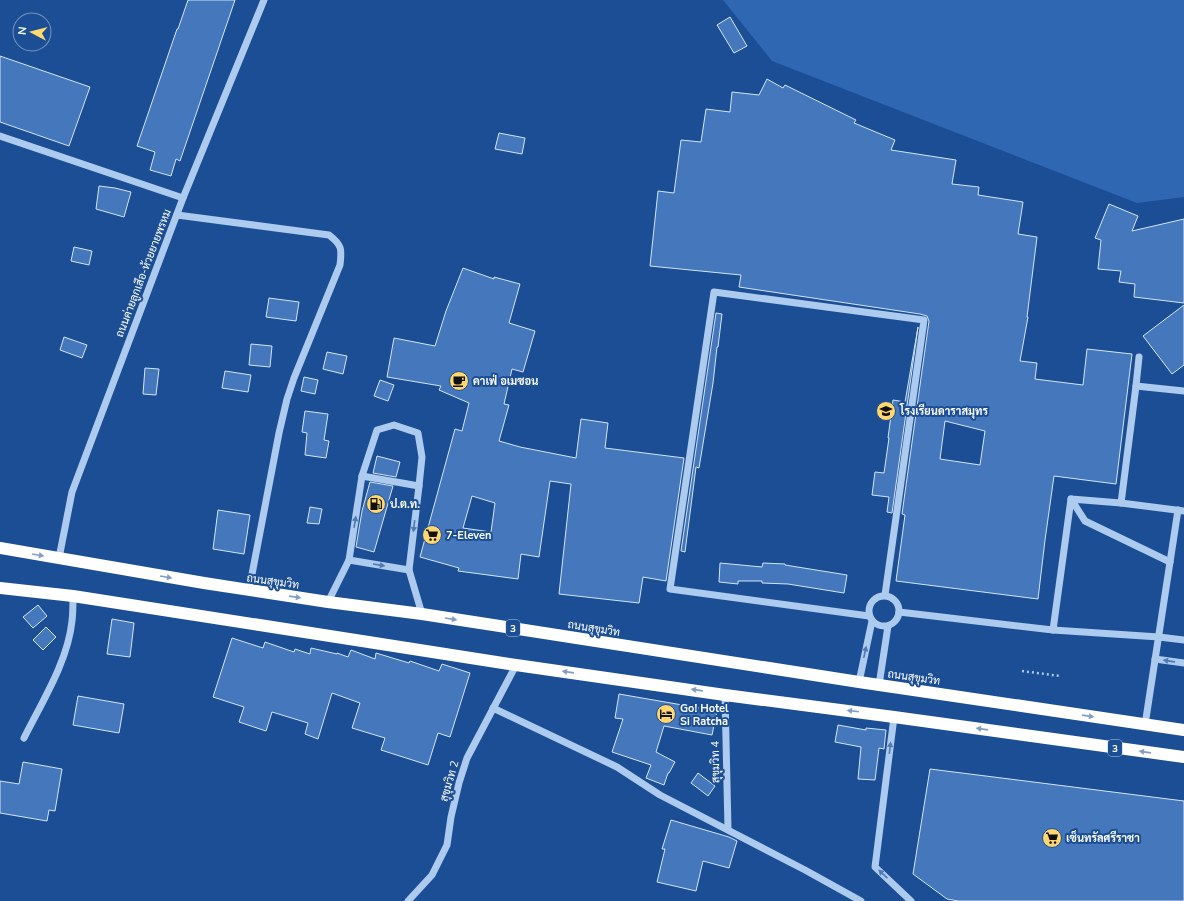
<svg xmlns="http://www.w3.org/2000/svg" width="1184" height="901" font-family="'Nunito Sans',Sarabun,sans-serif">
  <rect width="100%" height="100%" fill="#1b4e94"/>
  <polygon fill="#2f67b2" points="723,0 1184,0 1184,197 1137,203 772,61"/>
  <g fill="#47b" stroke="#d4e5fb" fill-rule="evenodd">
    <polygon points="188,0 235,0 180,161 176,159 171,176 150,170 155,152 137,146 177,29 178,29"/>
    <polygon points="730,17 747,46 734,53 717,25"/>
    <polygon points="0,56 90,87 69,146 0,122"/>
    <path d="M 767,79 L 783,88 L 785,85 L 856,120 L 854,123 L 895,140 L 891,150 L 956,160 L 952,184 L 979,187 L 978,195 L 1023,202 L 1018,234 L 1037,237 L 1027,317 L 1028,317 L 1020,361 L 1037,363 L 1035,379 L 1083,385 L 1087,349 L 1132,354 L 1116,484 L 1054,476 L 1045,540 L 1038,599 L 896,581 L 905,515 L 902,514 L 929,321 L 927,316 L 920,314 L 739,287 L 741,275 L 650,266 L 658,191 L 674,193 L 681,140 L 701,142 L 706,109 L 730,112 L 732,92 L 759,95 ZM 945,421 L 985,431 L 980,465 L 940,459 Z"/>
    <polygon points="499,133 525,138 522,154 495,149"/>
    <polygon points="99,186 115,188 131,192 124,217 96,209"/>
    <polygon points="1109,204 1138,216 1132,231 1184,219 1184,303 1134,297 1135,284 1119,282 1121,271 1098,269 1101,240 1095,238"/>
    <polygon points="74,247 92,251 89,265 71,261"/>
    <path d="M 463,268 L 494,279 L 494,277 L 520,284 L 509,323 L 535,331 L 523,372 L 512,369 L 504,404 L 509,405 L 499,441 L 520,447 L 576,458 L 581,419 L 608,423 L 605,448 L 684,458 L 666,581 L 643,577 L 639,603 L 559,594 L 571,484 L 550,481 L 539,557 L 521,554 L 518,579 L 458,571 L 459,568 L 420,557 L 455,429 L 462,431 L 469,403 L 439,390 L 441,386 L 387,377 L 394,338 L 435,346 L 446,311 ZM 472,496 L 495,503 L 491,532 L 463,528 Z"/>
    <polygon points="269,298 299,302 296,321 266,317"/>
    <polygon points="1184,305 1184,365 1172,374 1143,336"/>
    <polygon points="716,313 722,314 718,347 717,347 713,383 699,468 696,467 685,552 681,551"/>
    <polygon points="918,327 892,513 887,512 889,497 872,495 875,472 884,473 889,438 888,438 893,400 905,402"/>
    <polygon points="64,337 87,345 82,358 60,350"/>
    <polygon points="251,344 272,346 270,367 249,365"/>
    <polygon points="327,352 347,356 343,374 323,369"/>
    <polygon points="145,368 159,369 156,395 143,394"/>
    <polygon points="225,371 251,375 248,392 222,388"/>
    <polygon points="304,377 318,380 315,394 301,391"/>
    <polygon points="380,380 394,385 388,401 374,396"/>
    <polygon points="305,411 328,414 324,440 329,441 326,458 305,455 307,433 302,432"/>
    <polygon points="377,456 400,462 396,477 373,473"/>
    <polygon points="370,482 393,486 374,552 356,547 362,511"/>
    <polygon points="310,507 322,509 319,524 307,523"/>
    <polygon points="218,510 250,515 244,554 213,549"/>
    <polygon points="720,563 762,567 763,563 785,564 785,565 847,575 844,593 788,584 762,583 762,581 738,581 738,584 719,582"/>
    <polygon points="38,605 47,616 33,628 23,617"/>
    <polygon points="112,619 134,623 130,657 107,654"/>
    <polygon points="46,627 56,637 43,650 33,640"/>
    <polygon points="232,638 263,648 265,642 294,652 295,649 310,654 311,648 337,654 337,653 348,657 351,650 375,659 376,653 409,663 410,661 439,671 442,664 470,673 450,737 438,733 428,765 381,750 385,738 352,728 360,703 332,693 318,739 305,734 308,723 272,712 266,731 239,722 244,707 213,697"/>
    <polygon points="619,694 717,711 712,735 664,726 656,752 675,762 669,773 668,773 664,785 646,778 651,765 612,752 623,719 615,718"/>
    <polygon points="78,696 124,704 119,733 73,725"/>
    <polygon points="838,725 866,730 866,728 886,730 884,749 879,748 875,780 858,779 861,747 835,742"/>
    <polygon points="23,762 62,769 55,811 49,810 47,821 0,813 0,781 19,784"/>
    <polygon points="930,769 1184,801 1184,901 958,901 947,899 913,874"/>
    <polygon points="698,773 715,786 708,796 691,783"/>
    <polygon points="671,820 729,837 737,841 729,868 703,861 696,891 657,882 665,849 662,849"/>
  </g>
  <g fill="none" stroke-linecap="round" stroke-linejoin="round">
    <polyline stroke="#adcaef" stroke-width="2.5" stroke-dasharray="2 3" stroke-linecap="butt" points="1022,671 1060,676"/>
    <g stroke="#adcaef" stroke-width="7">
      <polyline points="0,136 183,198"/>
      <path d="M 177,215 L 329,235 C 342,245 342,249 340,265 L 294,378 L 287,399 L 279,433 L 249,590"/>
      <polyline points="1139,357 1136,386 1121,503 1184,511"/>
      <polyline points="1136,386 1184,391"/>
      <polyline points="362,476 377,430 394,425 418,433 422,457 419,486"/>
      <polyline points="1121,503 1071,499 1085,521 1170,562"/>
      <polyline points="59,558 72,492 183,198 264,0"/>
      <polyline points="349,560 409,570"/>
      <circle cx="884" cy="611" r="15"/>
      <polyline points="328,602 349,560 362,476 419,486 409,570 422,614"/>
      <polyline points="899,612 1053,630 1159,637 1184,640"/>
      <polyline points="869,616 670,589 714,292 924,320 885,595"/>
      <polyline points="1053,630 1071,499"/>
      <polyline points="1155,659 1184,663"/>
      <polyline points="859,682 872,621"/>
      <polyline points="879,685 888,626"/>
      <polyline points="725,695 728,829"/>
      <polyline points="493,708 617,767 660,795 805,870 861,901"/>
      <polyline points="894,717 875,867 911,901"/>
      <polyline points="1145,725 1178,510"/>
      <path d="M 24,738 C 42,702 68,661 72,621 C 73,613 73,604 73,596"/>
      <polyline points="408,901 432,875 447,845 451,817 459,783 467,758 516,665"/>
    </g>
    <g stroke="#fff" stroke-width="12">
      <polyline points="0,548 204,583 328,602 422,614 859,682 1184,730"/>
      <polyline points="0,588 73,596 516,665 725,695 894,717 1184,757"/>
    </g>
  </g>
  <defs><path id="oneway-solid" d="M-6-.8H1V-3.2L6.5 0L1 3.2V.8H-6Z"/></defs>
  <g fill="#4e79b4">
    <use href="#oneway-solid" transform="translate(355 522) rotate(-81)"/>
    <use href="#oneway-solid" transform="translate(414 526) rotate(97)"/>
    <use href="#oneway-solid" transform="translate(379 565) rotate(9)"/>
    <use href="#oneway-solid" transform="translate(865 652) rotate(-78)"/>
    <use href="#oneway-solid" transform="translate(1169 661) rotate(-172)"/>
    <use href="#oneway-solid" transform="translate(890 748) rotate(-83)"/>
    <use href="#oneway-solid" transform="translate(883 874) rotate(-137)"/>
  </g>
  <g fill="#829ec4">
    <use href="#oneway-solid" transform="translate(38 555) rotate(10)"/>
    <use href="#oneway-solid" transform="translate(166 577) rotate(10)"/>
    <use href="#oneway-solid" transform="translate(295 597) rotate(8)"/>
    <use href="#oneway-solid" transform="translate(451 619) rotate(9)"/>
    <use href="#oneway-solid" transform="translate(568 672) rotate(-172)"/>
    <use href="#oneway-solid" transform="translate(697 690) rotate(-172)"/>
    <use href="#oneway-solid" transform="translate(853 711) rotate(-173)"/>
    <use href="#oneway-solid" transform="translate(1088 716) rotate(8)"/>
    <use href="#oneway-solid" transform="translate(982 729) rotate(-172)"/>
    <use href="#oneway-solid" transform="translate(1145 752) rotate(-172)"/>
  </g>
  <defs>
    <symbol id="cafe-disc" viewBox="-11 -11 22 22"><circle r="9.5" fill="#ffd76c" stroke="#1b4e94"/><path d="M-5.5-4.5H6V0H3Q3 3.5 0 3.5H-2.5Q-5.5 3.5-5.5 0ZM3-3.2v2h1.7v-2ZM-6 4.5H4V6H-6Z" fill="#111"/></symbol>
    <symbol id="school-disc" viewBox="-11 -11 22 22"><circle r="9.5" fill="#ffd76c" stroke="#1b4e94"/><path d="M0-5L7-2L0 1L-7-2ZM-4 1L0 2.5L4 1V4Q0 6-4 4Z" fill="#111"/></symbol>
    <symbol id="fuel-disc" viewBox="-11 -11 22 22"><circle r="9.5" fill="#ffd76c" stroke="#1b4e94"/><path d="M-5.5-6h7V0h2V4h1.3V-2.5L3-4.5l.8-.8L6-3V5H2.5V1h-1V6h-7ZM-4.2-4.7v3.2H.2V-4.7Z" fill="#111"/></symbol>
    <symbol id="supermarket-disc" viewBox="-11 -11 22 22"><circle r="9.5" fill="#ffd76c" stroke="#1b4e94"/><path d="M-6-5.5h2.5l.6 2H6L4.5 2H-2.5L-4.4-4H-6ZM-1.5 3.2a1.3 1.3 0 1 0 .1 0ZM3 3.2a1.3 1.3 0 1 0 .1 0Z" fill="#111"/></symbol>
    <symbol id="hotel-disc" viewBox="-11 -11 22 22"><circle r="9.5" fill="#ffd76c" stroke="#1b4e94"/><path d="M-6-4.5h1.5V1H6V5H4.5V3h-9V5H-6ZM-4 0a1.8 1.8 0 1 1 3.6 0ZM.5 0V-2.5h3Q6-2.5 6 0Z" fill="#111"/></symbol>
  </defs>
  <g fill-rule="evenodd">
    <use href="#cafe-disc" x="448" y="370" width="22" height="22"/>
    <use href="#school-disc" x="875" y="400" width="22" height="22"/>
    <use href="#fuel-disc" x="365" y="493" width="22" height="22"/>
    <use href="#supermarket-disc" x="421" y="524" width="22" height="22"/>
    <use href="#hotel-disc" x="655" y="703" width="22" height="22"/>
    <use href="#supermarket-disc" x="1041" y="827" width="22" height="22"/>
  </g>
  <g text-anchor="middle" stroke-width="4" stroke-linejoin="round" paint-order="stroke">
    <g fill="#1b4e94" stroke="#bbcadf" stroke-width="1">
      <rect x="506" y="620" width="14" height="16" rx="3"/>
      <rect x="1108" y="740" width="14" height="16" rx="3"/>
    </g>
    <g font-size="10" font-weight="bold" fill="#fff">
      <text x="513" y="632">3</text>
      <text x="1115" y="752">3</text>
    </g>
    <g font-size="11" fill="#fff" stroke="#1b4e94">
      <text transform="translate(143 273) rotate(-69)" y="4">ถนนค่ายลูกเสึอ-ห้วยยายพรหม</text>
      <text transform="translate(273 581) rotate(8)" y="4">ถนนสุขุมวิท</text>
      <text transform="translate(594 628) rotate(9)" y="4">ถนนสุขุมวิท</text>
      <text transform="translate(914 677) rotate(8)" y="4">ถนนสุขุมวิท</text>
      <text transform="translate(715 762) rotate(-91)" y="4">สุขุมวิท 4</text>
      <text transform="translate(449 781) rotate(-74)" y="4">สุขุมวิท 2</text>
    </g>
    <g font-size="11" font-weight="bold" fill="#fff" stroke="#1b4e94" text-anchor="start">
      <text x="473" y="385">คาเฟ่ อเมซอน</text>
      <text x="900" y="415">โรงเรียนดาราสมุทร</text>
      <text x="390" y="508">ป.ต.ท.</text>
      <text x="446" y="539">7-Eleven</text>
      <text x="680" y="712">Go! Hotel<tspan x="680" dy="13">Si Ratcha</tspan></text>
      <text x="1066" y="842">เซ็นทรัลศรีราชา</text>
    </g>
  </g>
  <g transform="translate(32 32) rotate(277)"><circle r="19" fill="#1b4e94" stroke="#7695bf"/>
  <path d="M0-3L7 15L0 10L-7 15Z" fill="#ffd76c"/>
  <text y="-6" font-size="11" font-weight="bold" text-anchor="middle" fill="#ffffff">N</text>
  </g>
</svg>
